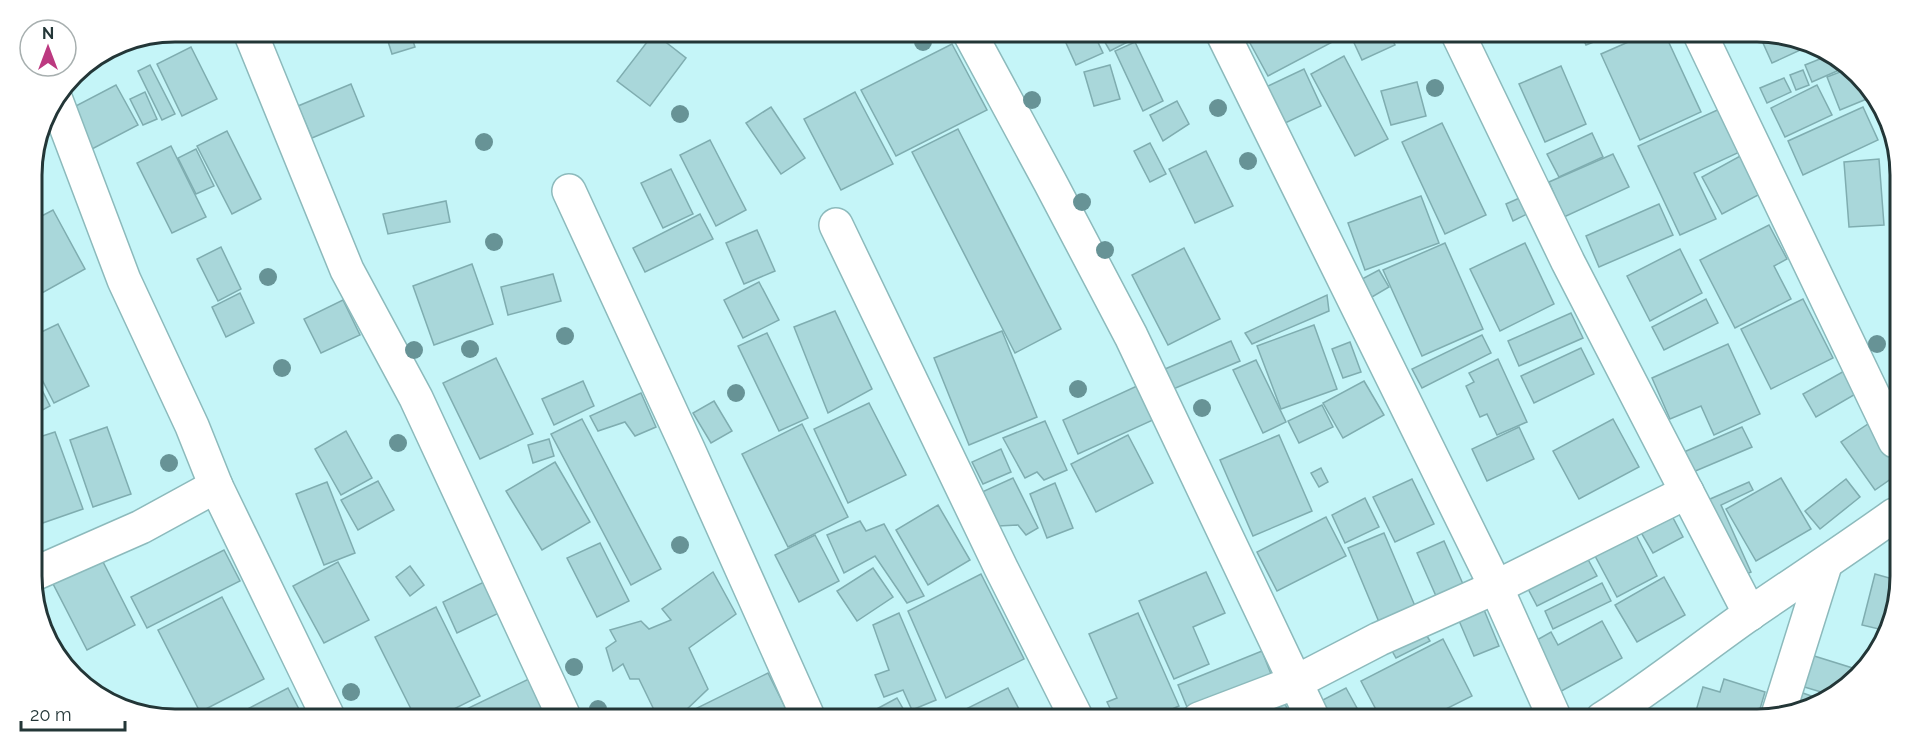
<svg xmlns="http://www.w3.org/2000/svg" width="1932" height="751" font-family="Raleway,sans-serif">
  <rect width="100%" height="100%" fill="#c5f5f8"/>
  <g fill="#a9d7da" stroke="#7fadb0" stroke-width="1.5">
    <polygon points="385,32 410,32 415,47 392,54"/>
    <polygon points="733,32 756,32 737,40"/>
    <polygon points="1061,32 1093,32 1103,53 1076,65"/>
    <polygon points="1099,32 1147,32 1110,51"/>
    <polygon points="1244,32 1337,32 1340,38 1268,76"/>
    <polygon points="1349,32 1388,32 1395,45 1362,60"/>
    <polygon points="1580,32 1619,32 1586,45"/>
    <polygon points="1651,32 1664,32 1701,112 1640,140 1601,54"/>
    <polygon points="1758,32 1803,39 1811,45 1772,63"/>
    <polygon points="654,33 686,58 650,106 617,81"/>
    <polygon points="1135,42 1163,101 1143,111 1115,51"/>
    <polygon points="952,44 987,110 896,156 861,90"/>
    <polygon points="191,47 217,99 182,116 157,64"/>
    <polygon points="1344,56 1388,139 1355,156 1311,74"/>
    <polygon points="1827,56 1833,61 1837,71 1812,82 1805,65"/>
    <polygon points="150,65 175,114 162,120 138,71"/>
    <polygon points="1110,65 1120,99 1094,106 1084,72"/>
    <polygon points="1561,66 1586,124 1545,142 1519,84"/>
    <polygon points="1304,69 1321,106 1281,125 1264,88"/>
    <polygon points="1803,70 1809,85 1796,90 1790,75"/>
    <polygon points="1845,70 1871,88 1874,96 1840,110 1827,77"/>
    <polygon points="1784,78 1791,92 1767,103 1760,88"/>
    <polygon points="1417,82 1426,116 1391,125 1381,91"/>
    <polygon points="351,84 364,116 312,138 298,106"/>
    <polygon points="116,85 138,125 92,149 70,109"/>
    <polygon points="1817,85 1832,115 1785,137 1771,108"/>
    <polygon points="145,92 157,119 143,125 130,99"/>
    <polygon points="855,92 893,164 841,190 804,119"/>
    <polygon points="1177,101 1189,124 1163,141 1150,115"/>
    <polygon points="771,107 805,158 781,174 746,123"/>
    <polygon points="1724,107 1744,150 1694,173 1716,219 1680,235 1638,146"/>
    <polygon points="1863,107 1878,140 1803,175 1788,141"/>
    <polygon points="1442,123 1486,215 1445,234 1402,142"/>
    <polygon points="958,129 1061,329 1015,353 912,152"/>
    <polygon points="227,131 261,199 232,214 197,146"/>
    <polygon points="1592,133 1603,157 1559,177 1547,154"/>
    <polygon points="710,140 746,210 716,226 680,155"/>
    <polygon points="1150,143 1166,174 1150,182 1134,151"/>
    <polygon points="171,146 206,217 172,233 137,163"/>
    <polygon points="196,149 214,186 196,194 178,158"/>
    <polygon points="1206,151 1233,206 1195,223 1169,169"/>
    <polygon points="1613,154 1629,187 1564,217 1549,182"/>
    <polygon points="1742,155 1762,193 1722,214 1702,177"/>
    <polygon points="1879,159 1884,225 1849,227 1844,162"/>
    <polygon points="671,169 693,214 663,228 641,183"/>
    <polygon points="1421,196 1439,243 1365,270 1348,223"/>
    <polygon points="1524,196 1531,212 1513,221 1506,204"/>
    <polygon points="446,201 450,222 388,234 383,214"/>
    <polygon points="1659,204 1673,235 1599,267 1586,236"/>
    <polygon points="53,210 85,269 33,298 32,221"/>
    <polygon points="700,214 713,239 645,272 633,248"/>
    <polygon points="1769,225 1787,259 1774,266 1791,299 1735,328 1700,260"/>
    <polygon points="757,230 775,271 744,284 726,243"/>
    <polygon points="1445,243 1483,329 1422,356 1383,270"/>
    <polygon points="1525,243 1554,304 1500,331 1470,269"/>
    <polygon points="221,247 241,289 218,301 197,259"/>
    <polygon points="1184,248 1220,319 1168,345 1132,275"/>
    <polygon points="1680,249 1702,293 1650,321 1627,276"/>
    <polygon points="472,264 493,324 434,345 413,286"/>
    <polygon points="1379,270 1389,287 1372,297 1362,279"/>
    <polygon points="553,274 561,301 508,315 501,287"/>
    <polygon points="759,282 779,320 743,338 724,300"/>
    <polygon points="240,293 254,323 226,337 212,307"/>
    <polygon points="1327,295 1329,311 1252,344 1245,333"/>
    <polygon points="1706,299 1718,323 1664,350 1652,327"/>
    <polygon points="1803,299 1833,358 1771,389 1741,329"/>
    <polygon points="343,300 360,335 321,353 304,319"/>
    <polygon points="835,311 872,389 828,413 794,327"/>
    <polygon points="1571,313 1583,338 1519,366 1508,341"/>
    <polygon points="58,324 89,386 54,403 33,362 33,336"/>
    <polygon points="1314,325 1337,389 1281,409 1257,346"/>
    <polygon points="1002,331 1037,417 969,445 934,358"/>
    <polygon points="767,333 808,418 779,431 738,346"/>
    <polygon points="1482,335 1491,353 1422,388 1412,369"/>
    <polygon points="1231,341 1240,361 1166,392 1158,372"/>
    <polygon points="1350,342 1361,372 1343,378 1332,349"/>
    <polygon points="1728,344 1760,414 1714,435 1701,406 1670,419 1652,378"/>
    <polygon points="1581,348 1594,374 1534,403 1521,376"/>
    <polygon points="496,358 533,434 480,459 443,383"/>
    <polygon points="1498,359 1527,422 1497,435 1487,414 1480,417 1466,386 1474,382 1469,373"/>
    <polygon points="1256,360 1286,422 1263,433 1233,370"/>
    <polygon points="1846,370 1859,392 1816,417 1803,394"/>
    <polygon points="33,372 50,406 33,415"/>
    <polygon points="583,381 594,406 554,425 542,399"/>
    <polygon points="1364,381 1384,415 1343,438 1323,403"/>
    <polygon points="1137,386 1153,420 1078,454 1063,420"/>
    <polygon points="641,393 656,427 635,436 625,422 598,431 590,416"/>
    <polygon points="714,401 732,431 711,443 693,413"/>
    <polygon points="869,403 906,475 848,503 814,429"/>
    <polygon points="1322,405 1333,427 1299,443 1288,421"/>
    <polygon points="582,419 661,569 631,585 551,434"/>
    <polygon points="1613,419 1639,467 1579,499 1553,451"/>
    <polygon points="1045,421 1067,470 1044,480 1037,472 1025,478 1003,438"/>
    <polygon points="802,424 848,517 788,547 742,454"/>
    <polygon points="1868,424 1895,463 1895,476 1875,490 1841,442"/>
    <polygon points="107,427 131,494 93,507 70,440"/>
    <polygon points="1519,427 1534,459 1487,481 1472,449"/>
    <polygon points="1742,427 1752,447 1686,475 1677,455"/>
    <polygon points="346,431 372,478 341,495 315,449"/>
    <polygon points="55,432 83,509 37,525 34,516 33,439"/>
    <polygon points="1128,435 1153,483 1096,512 1071,464"/>
    <polygon points="1279,435 1312,511 1253,536 1220,460"/>
    <polygon points="549,439 554,456 533,463 528,445"/>
    <polygon points="1001,449 1011,472 983,484 972,462"/>
    <polygon points="555,462 590,522 542,550 506,491"/>
    <polygon points="1321,468 1328,482 1319,487 1311,473"/>
    <polygon points="1013,478 1038,528 1026,535 1018,525 998,526 982,492"/>
    <polygon points="1781,478 1811,529 1756,561 1726,509"/>
    <polygon points="1412,479 1434,524 1395,542 1373,497"/>
    <polygon points="1846,479 1860,497 1820,529 1805,511"/>
    <polygon points="378,481 394,510 358,530 341,500"/>
    <polygon points="327,482 355,553 324,565 296,494"/>
    <polygon points="1749,482 1753,490 1721,505 1751,572 1736,578 1701,503"/>
    <polygon points="1055,483 1073,528 1047,538 1030,494"/>
    <polygon points="1365,498 1379,527 1345,543 1332,515"/>
    <polygon points="938,505 970,560 928,585 896,530"/>
    <polygon points="1670,512 1683,537 1653,553 1639,529"/>
    <polygon points="1326,517 1346,556 1277,591 1257,552"/>
    <polygon points="860,521 866,531 884,524 924,596 907,603 875,556 844,573 827,535"/>
    <polygon points="1384,533 1415,606 1379,622 1348,548"/>
    <polygon points="1635,533 1657,576 1617,597 1594,554"/>
    <polygon points="815,535 839,581 799,602 775,555"/>
    <polygon points="1444,541 1463,584 1436,596 1417,553"/>
    <polygon points="600,543 629,601 597,617 567,558"/>
    <polygon points="97,550 135,625 87,650 48,574"/>
    <polygon points="224,550 240,581 147,628 131,597"/>
    <polygon points="1585,554 1597,576 1537,606 1526,585"/>
    <polygon points="338,562 369,620 324,643 293,586"/>
    <polygon points="410,566 424,585 410,596 396,577"/>
    <polygon points="873,568 893,597 857,621 837,591"/>
    <polygon points="713,572 736,614 689,648 708,689 686,710 657,716 639,679 630,679 623,664 613,671 606,648 616,641 610,630 641,621 649,629 671,620 662,609"/>
    <polygon points="1206,572 1225,613 1193,627 1209,664 1174,679 1139,601"/>
    <polygon points="981,574 1024,659 946,698 908,611"/>
    <polygon points="1875,574 1893,579 1893,622 1887,631 1862,625"/>
    <polygon points="1664,577 1685,615 1637,642 1615,605"/>
    <polygon points="484,582 499,613 457,633 443,602"/>
    <polygon points="1602,583 1611,601 1553,629 1545,611"/>
    <polygon points="222,597 264,679 200,712 158,630"/>
    <polygon points="1482,605 1499,646 1474,656 1457,616"/>
    <polygon points="436,607 480,696 434,719 416,719 375,637"/>
    <polygon points="899,613 936,700 912,710 903,690 884,697 875,675 889,670 873,625"/>
    <polygon points="1138,613 1179,706 1149,719 1115,719 1107,702 1117,698 1089,634"/>
    <polygon points="1602,621 1622,658 1556,694 1528,645 1551,632 1558,645"/>
    <polygon points="1424,631 1430,641 1396,658 1391,649"/>
    <polygon points="1443,639 1472,696 1426,719 1381,719 1361,681"/>
    <polygon points="1262,651 1271,674 1187,707 1178,685"/>
    <polygon points="1811,655 1859,670 1844,690 1831,695 1801,686"/>
    <polygon points="768,673 791,719 693,719 689,712"/>
    <polygon points="533,677 549,709 526,719 456,719 454,715"/>
    <polygon points="1724,679 1765,692 1757,719 1683,719 1686,709 1696,711 1703,687 1720,692"/>
    <polygon points="288,688 304,719 233,719 232,717"/>
    <polygon points="1008,688 1024,719 951,719 950,717"/>
    <polygon points="1346,688 1363,719 1323,719 1315,704"/>
    <polygon points="1800,692 1820,699 1795,708"/>
    <polygon points="897,698 909,719 858,719"/>
    <polygon points="1285,704 1292,719 1275,719 1271,711"/>
    <polygon points="1664,712 1679,716 1678,719 1662,719"/>
  </g>
  <g fill="none" stroke-linecap="round" stroke-linejoin="round">
    <defs>
      <g id="street">
        <polyline points="250,32 347,270 416,398 565,719"/>
        <polyline points="969,32 1050,182 1131,336 1313,719"/>
        <polyline points="1222,32 1496,587 1555,719"/>
        <polyline points="1457,32 1568,262 1750,614"/>
        <polyline points="1699,32 1895,441"/>
        <polyline points="56,100 124,280 192,426 216,486 329,719"/>
        <polyline points="569,191 688,449 809,719"/>
        <polyline points="836,225 1001,568 1077,719"/>
        <polyline points="34,574 141,527 216,486"/>
        <polyline points="1778,715 1825,565"/>
        <polyline points="1199,719 1296,682 1379,639 1496,587 1687,492"/>
      </g>
      <path id="secondary" d="M 1602,719 C 1654,686 1701,648 1751,613 C 1799,580 1847,549 1894,515"/>
    </defs>
    <use href="#street" stroke="#8cbabc" stroke-width="36"/>
    <use href="#secondary" stroke="#8cbabc" stroke-width="36"/>
    <use href="#street" stroke="#fff" stroke-width="33"/>
    <use href="#secondary" stroke="#fff" stroke-width="33"/>
  </g>
  <g fill="#679396">
    <circle cx="923" cy="42" r="9"/>
    <circle cx="1435" cy="88" r="9"/>
    <circle cx="1032" cy="100" r="9"/>
    <circle cx="1218" cy="108" r="9"/>
    <circle cx="680" cy="114" r="9"/>
    <circle cx="484" cy="142" r="9"/>
    <circle cx="1248" cy="161" r="9"/>
    <circle cx="1082" cy="202" r="9"/>
    <circle cx="494" cy="242" r="9"/>
    <circle cx="1105" cy="250" r="9"/>
    <circle cx="268" cy="277" r="9"/>
    <circle cx="565" cy="336" r="9"/>
    <circle cx="1877" cy="344" r="9"/>
    <circle cx="470" cy="349" r="9"/>
    <circle cx="414" cy="350" r="9"/>
    <circle cx="282" cy="368" r="9"/>
    <circle cx="1078" cy="389" r="9"/>
    <circle cx="736" cy="393" r="9"/>
    <circle cx="1202" cy="408" r="9"/>
    <circle cx="398" cy="443" r="9"/>
    <circle cx="169" cy="463" r="9"/>
    <circle cx="680" cy="545" r="9"/>
    <circle cx="574" cy="667" r="9"/>
    <circle cx="351" cy="692" r="9"/>
    <circle cx="598" cy="709" r="9"/>
  </g>
  <path d="M0 0H1932V751H0ZM175 42H1757A133 133 0 0 1 1890 175V576A133 133 0 0 1 1757 709H175A133 133 0 0 1 42 576V175A133 133 0 0 1 175 42Z" fill="#fff" fill-rule="evenodd"/>
  <path fill="none" stroke="#233637" stroke-width="3" d="M175 42H1757A133 133 0 0 1 1890 175V576A133 133 0 0 1 1757 709H175A133 133 0 0 1 42 576V175A133 133 0 0 1 175 42Z"/>
  <g transform="translate(48 48)"><circle r="28" fill="#ffffff" stroke="#a7afaf" stroke-width="1.5"/>
  <path d="M0-4.5L10 22L0 15L-10 22Z" fill="#bc3980"/>
  <text y="-9" font-size="16" font-weight="bold" text-anchor="middle" fill="#233637">N</text>
  </g>
  <path d="M21 721v9h104v-9" fill="none" stroke="#233637" stroke-width="3"/>
  <text x="30" y="721" font-size="18" fill="#233637" stroke="#ffffff" stroke-width="4.5" paint-order="stroke">20 m</text>
</svg>
